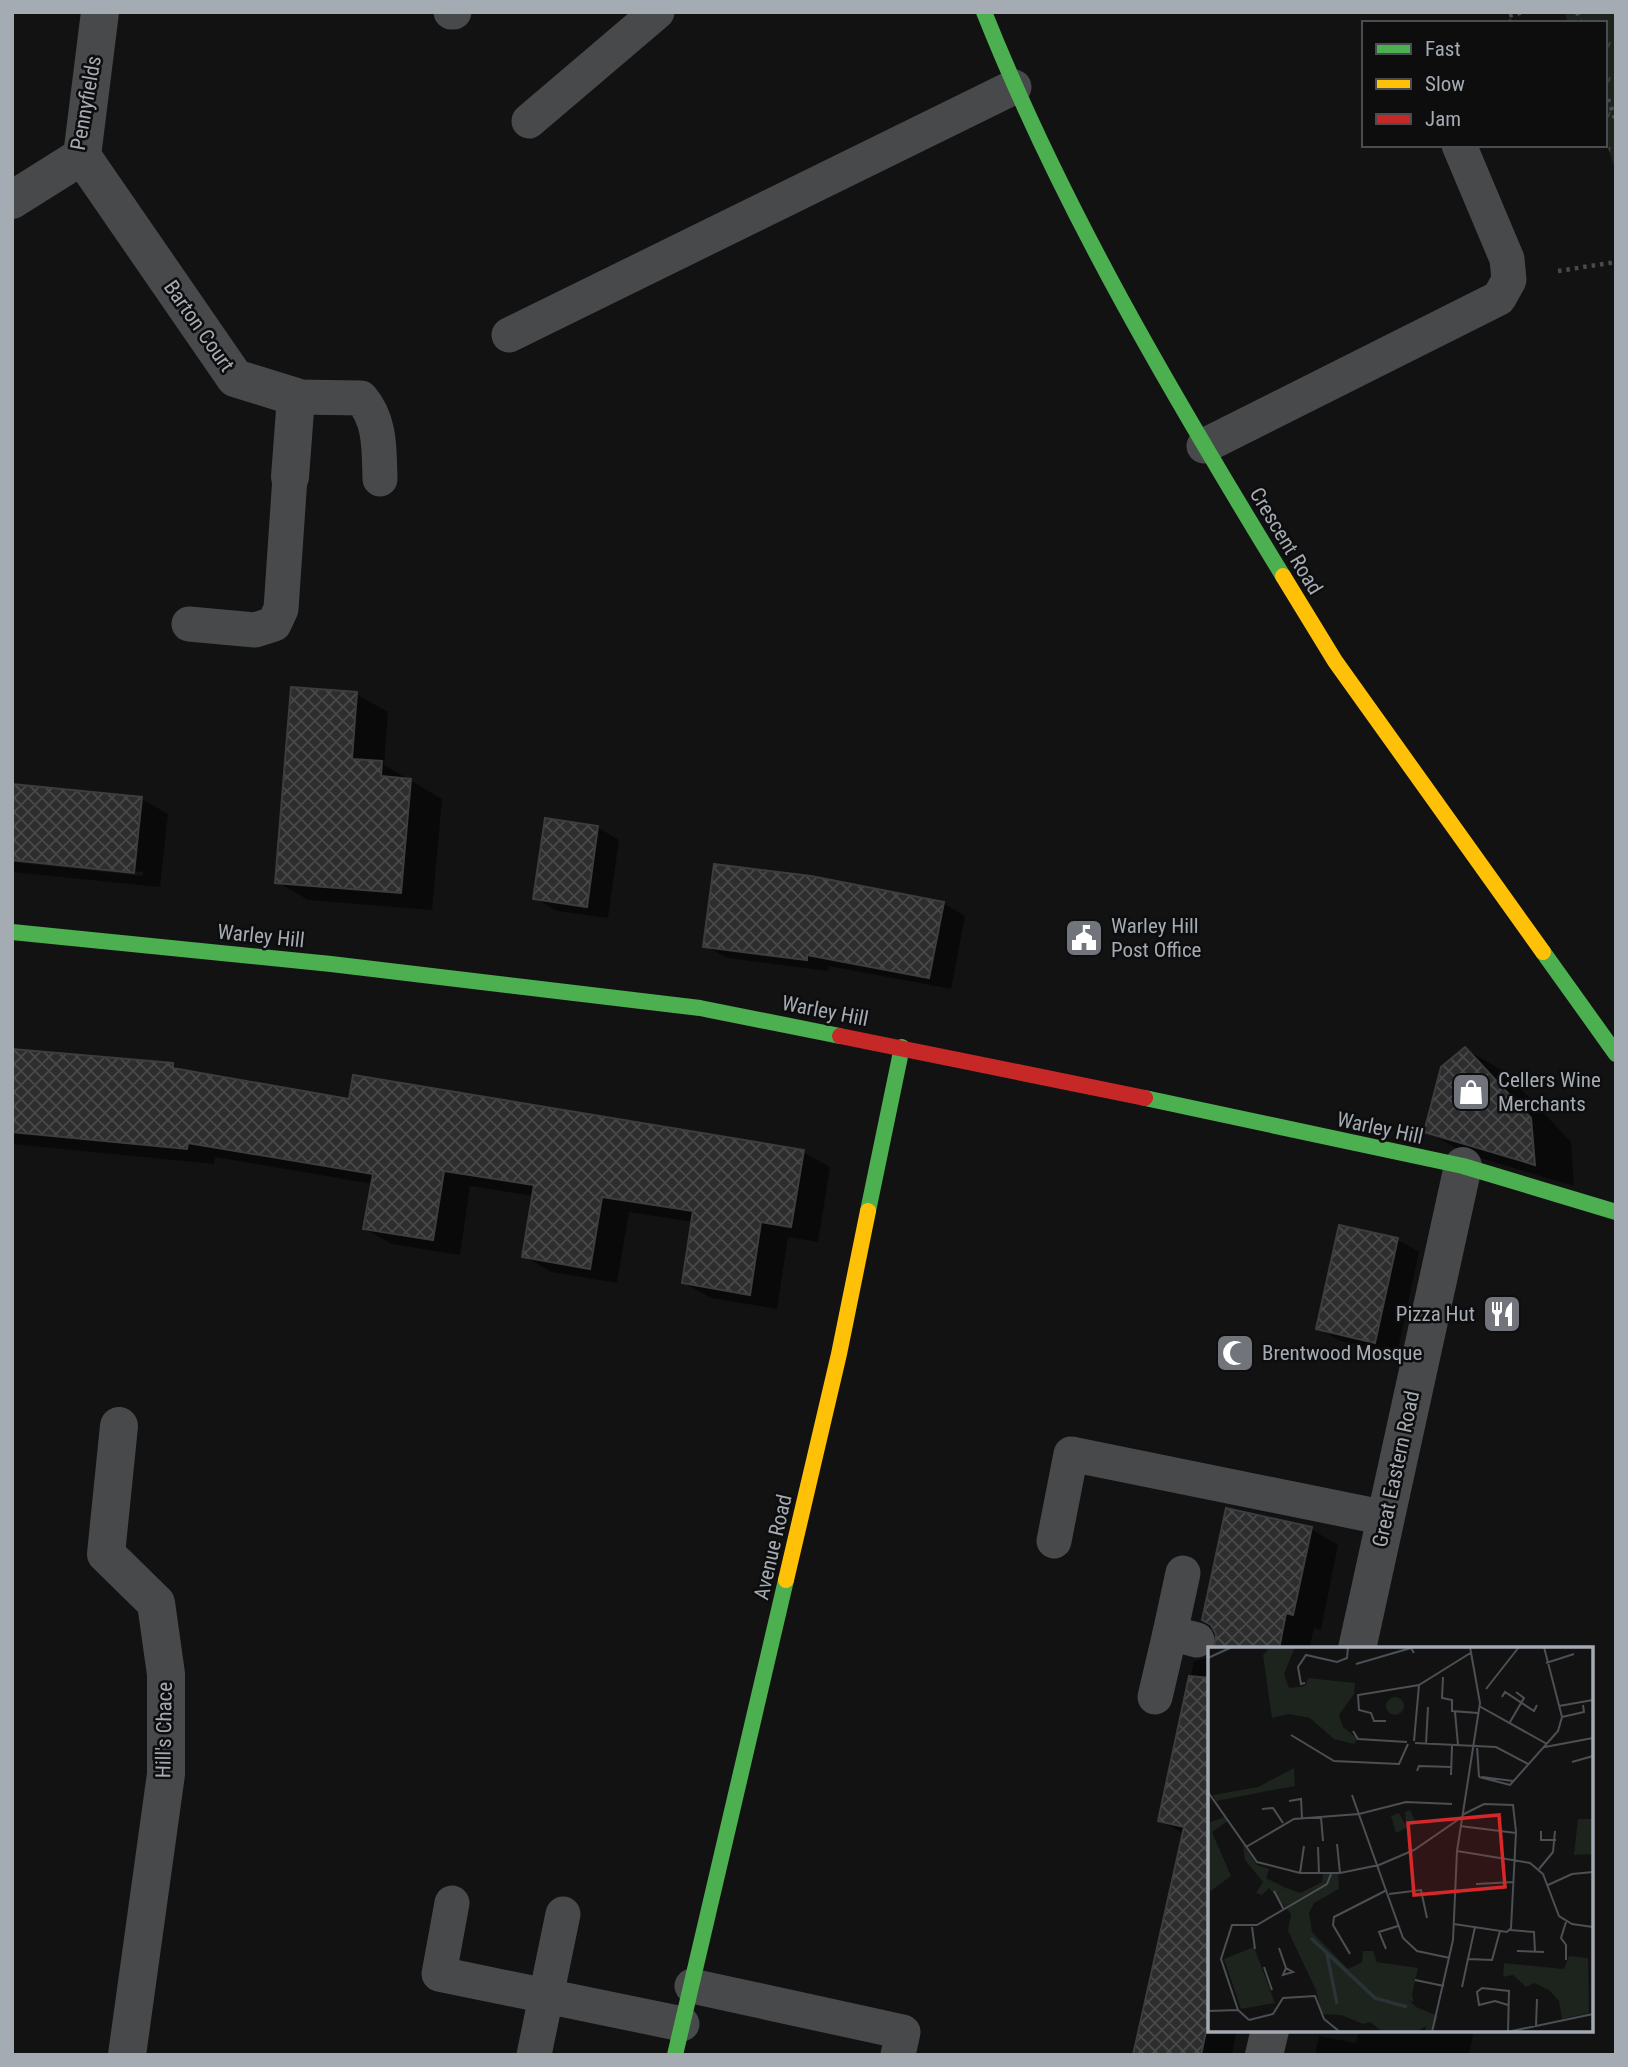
<svg xmlns="http://www.w3.org/2000/svg" width="1628" height="2067" font-family="'Roboto Condensed',sans-serif">
  <defs>
    <pattern id="grass-tufts" width="24" height="20" patternUnits="userSpaceOnUse" patternTransform="scale(1.75)"><rect width="24" height="20" fill="#1d231d"/><path d="M3 7l-1-3M5 7V3M7 7l1-3M15 17l-1-3M17 17v-4M19 17l1-3" fill="none" stroke="#3b403b"/></pattern>
    <pattern id="building-cross-hatch" width="8" height="8" patternUnits="userSpaceOnUse" patternTransform="scale(1.75)"><rect width="8" height="8" fill="#2d2d2e"/><path d="M0 0l8 8M0 8l8-8" fill="none" stroke="#48494a"/></pattern>
  </defs>
  <rect width="100%" height="100%" fill="#121213"/>
  <polygon fill="url(#grass-tufts)" points="1565,12 1616,12 1616,172 1605,139 1605,23 1568,23"/>
  <g fill="#0007">
    <polygon points="356,694 388,712 384,765 442,799 432,910 308,900 277,882"/>
    <polygon points="142,799 168,814 160,887 12,872 12,862 143,876 143,872 12,859"/>
    <polygon points="597,827 619,840 608,918 557,911 535,898"/>
    <polygon points="943,903 965,916 951,989 829,966 828,971 727,958 705,946"/>
    <polygon points="1465,1049 1505,1072 1571,1142 1574,1186 1466,1154 1426,1131"/>
    <polygon points="12,1050 173,1065 184,1072 350,1101 803,1152 830,1167 818,1242 788,1237 777,1309 711,1298 684,1283 693,1222 629,1212 617,1283 551,1272 524,1256 534,1196 470,1186 460,1255 392,1244 365,1229 373,1184 215,1157 214,1164 12,1144"/>
    <polygon points="1340,1227 1398,1240 1419,1252 1397,1354 1340,1341 1318,1328"/>
    <polygon points="1311,1529 1338,1545 1321,1630 1314,1628 1309,1649 1216,1649 1218,1645 1213,1625"/>
    <polygon points="1210,1657 1210,2030 1237,2030 1232,2055 1135,2055 1182,1833 1160,1820 1194,1661"/>
    <polygon points="1359,2030 1474,2030 1469,2055 1315,2055 1319,2036 1356,2043"/>
  </g>
  <g fill="url(#building-cross-hatch)" stroke="#3b3d3f" stroke-width="2">
    <polygon points="291,687 357,692 352,759 382,761 381,776 411,779 401,893 275,883"/>
    <polygon points="12,784 142,797 134,873 12,860"/>
    <polygon points="545,818 598,826 587,907 533,899"/>
    <polygon points="714,864 811,876 944,902 929,978 807,955 807,960 703,947"/>
    <polygon points="1465,1047 1531,1118 1535,1165 1424,1132 1441,1067"/>
    <polygon points="12,1049 173,1063 173,1068 195,1072 349,1099 353,1075 804,1150 791,1227 761,1222 750,1295 682,1283 693,1211 602,1197 590,1269 522,1257 534,1185 444,1171 433,1240 363,1229 373,1174 188,1143 187,1149 12,1132"/>
    <polygon points="1339,1225 1398,1238 1375,1343 1316,1329"/>
    <polygon points="1226,1508 1312,1527 1293,1615 1286,1613 1279,1649 1214,1649 1216,1634 1211,1625 1202,1620"/>
    <polygon points="1189,1676 1210,1678 1210,2013 1201,2055 1133,2055 1184,1827 1158,1821"/>
  </g>
  <g fill="none" stroke-linecap="round" stroke-linejoin="round">
    <g stroke="#484a4d" stroke-width="4.5" stroke-dasharray="3.5 5" stroke-linecap="butt">
      <polyline points="1577,12 1581,23"/>
      <polyline points="1510,23 1508,16 1523,12"/>
      <polyline points="1605,91 1616,121"/>
      <polyline points="1558,271 1616,262"/>
    </g>
    <g stroke="#47494b" stroke-width="35">
      <polyline points="451,12 454,12"/>
      <polyline points="529,121 657,12"/>
      <polyline points="509,335 1014,87"/>
      <path d="M 296,397 L 361,398 C 381,421 379,450 380,479"/>
      <polyline points="1204,446 1499,298 1509,280 1507,259 1459,145"/>
      <polyline points="189,624 255,630 274,624 281,609 290,477"/>
      <polyline points="1054,1541 1071,1454 1386,1518"/>
      <polyline points="1170,1633 1183,1573"/>
      <polyline points="1155,1697 1170,1633 1197,1640"/>
      <polyline points="452,1903 439,1974 682,2024"/>
      <polyline points="692,1986 903,2032 898,2055"/>
      <polyline points="534,2055 563,1914"/>
    </g>
    <g stroke="#47494b" stroke-width="38">
      <polyline points="82,156 235,378 296,397 290,477"/>
      <polyline points="12,200 82,156 100,12"/>
      <polyline points="119,1426 106,1554 156,1603 166,1674 166,1774 127,2055"/>
      <polyline points="1357,1649 1463,1166"/>
      <polyline points="1264,2055 1270,2030"/>
    </g>
    <g stroke="#4caf50" stroke-width="16">
      <path d="M 984,12 C 1063,210 1172,394 1283,576"/>
      <polyline points="12,932 331,964 700,1008 840,1036"/>
      <polyline points="1543,952 1616,1054"/>
      <polyline points="1145,1098 1463,1166 1616,1212"/>
      <polyline points="868,1211 902,1047"/>
      <polyline points="675,2055 786,1580"/>
    </g>
    <g stroke="#ffc107" stroke-width="16">
      <polyline points="1283,576 1335,661 1543,952"/>
      <polyline points="786,1580 839,1354 868,1211"/>
    </g>
    <polyline stroke="#c62828" stroke-width="16" points="840,1036 1145,1098"/>
  </g>
  <defs>
    <symbol id="civic-square" viewBox="-11 -11 22 22"><rect x="-9" y="-9" width="18" height="18" rx="4" fill="#71757b" stroke="#0d0d0e"/><path d="M-.6-6.5H3V-4.5H.6V-3L4-1V1h2V6H-6V1h2V-1L-.6-3ZM-1.2 2.5V6h2.4V2.5Z" fill="#fff"/></symbol>
    <symbol id="shop-square" viewBox="-11 -11 22 22"><rect x="-9" y="-9" width="18" height="18" rx="4" fill="#71757b" stroke="#0d0d0e"/><path d="M-5-2.5h2.3a2.7 3.5 0 0 1 5.4 0H5L5.5 6h-11ZM-1.5-2.5h3a1.5 2.3 0 0 0-3 0Z" fill="#fff"/></symbol>
    <symbol id="restaurant-square" viewBox="-11 -11 22 22"><rect x="-9" y="-9" width="18" height="18" rx="4" fill="#71757b" stroke="#0d0d0e"/><path d="M-5-6h1v4h1v-4h1v4h1v-4h1v5L-1.5 .5V6h-2V.5L-5-1ZM5-6V6H3V1.5H1.5Q1.5-4 5-6Z" fill="#fff"/></symbol>
    <symbol id="mosque-square" viewBox="-11 -11 22 22"><rect x="-9" y="-9" width="18" height="18" rx="4" fill="#71757b" stroke="#0d0d0e"/><path d="M3.5-4.9A6 6 0 1 0 3.5 4.9A5 5 0 1 1 3.5-4.9Z" fill="#fff"/></symbol>
  </defs>
  <g fill-rule="evenodd">
    <use href="#civic-square" x="1062" y="916" width="44" height="44"/>
    <use href="#shop-square" x="1449" y="1070" width="44" height="44"/>
    <use href="#restaurant-square" x="1480" y="1292" width="44" height="44"/>
    <use href="#mosque-square" x="1213" y="1331" width="44" height="44"/>
  </g>
  <g text-anchor="middle" stroke-width="5" stroke-linejoin="round" paint-order="stroke">
    <g font-size="21" fill="#a4abb3" stroke="#0d0d0e">
      <text transform="translate(86 103) rotate(-80)" y="7">Pennyfields</text>
      <text transform="translate(199 326) rotate(55)" y="7">Barton Court</text>
      <text transform="translate(1286 541) rotate(59)" y="7">Crescent Road</text>
      <text transform="translate(261 936) rotate(6)" y="7">Warley Hill</text>
      <text transform="translate(825 1011) rotate(11)" y="7">Warley Hill</text>
      <text transform="translate(1380 1128) rotate(12)" y="7">Warley Hill</text>
      <text transform="translate(1396 1469) rotate(-78)" y="7">Great Eastern Road</text>
      <text transform="translate(773 1547) rotate(-77)" y="7">Avenue Road</text>
      <text transform="translate(164 1730) rotate(-89)" y="7">Hill's Chace</text>
    </g>
    <g font-size="21" fill="#a4abb3" stroke="#0d0d0e" text-anchor="start">
      <text x="1111" y="933">Warley Hill<tspan x="1111" dy="24">Post Office</tspan></text>
      <text x="1498" y="1087">Cellers Wine<tspan x="1498" dy="24">Merchants</tspan></text>
      <text x="1475" y="1321" text-anchor="end">Pizza Hut</text>
      <text x="1262" y="1360">Brentwood Mosque</text>
    </g>
  </g>
  <g transform="translate(1208 1647)">
    <rect width="385" height="385" fill="#121213"/>
    <path d="M 202,163 L 208,176 L 188,186 L 183,169 L 191,166 L 198,179 L 197,165 ZM 17,170 L 20,174 L 4,185 L 23,229 L 0,246 L 0,176 ZM 35,198 L 49,218 L 61,222 L 58,231 L 76,240 L 68,249 L 61,241 L 54,248 L 48,246 L 55,235 L 37,213 Z" fill="#1d231d"/>
    <path d="M 86,121 L 87,139 L 8,154 L 5,148 L 50,140 ZM 370,172 L 385,172 L 385,207 L 366,208 ZM 130,226 L 131,242 L 106,256 L 101,266 L 104,285 L 140,322 L 154,315 L 155,304 L 165,304 L 171,321 L 208,360 L 230,369 L 224,385 L 217,385 L 218,379 L 208,385 L 175,385 L 162,375 L 155,377 L 133,368 L 114,367 L 108,343 L 80,284 L 83,267 L 68,249 L 76,240 L 92,246 L 114,235 L 115,227 ZM 361,309 L 380,311 L 381,366 L 354,372 L 351,354 L 341,343 L 326,336 L 318,340 L 305,328 L 295,330 L 296,316 L 356,322 Z" fill="#1d231d"/>
    <path d="M 169,315 L 210,321 L 204,348 L 206,355 L 171,342 Z" fill="#1d231d"/>
    <path d="M 62,0 L 87,0 L 76,27 L 81,41 L 97,39 L 100,31 L 147,36 L 146,47 L 131,68 L 135,80 L 150,92 L 146,97 L 126,92 L 102,71 L 81,67 L 64,71 L 55,8 ZM 46,300 L 67,356 L 33,362 L 16,312 Z" fill="#1d231d"/>
    <path d="M178 59a9 9 0 1 1 18 0a9 9 0 1 1-18 0Z" fill="#1d231d"/>
    <path fill="none" stroke="#2a3337" stroke-width="3.5" d="M 103,291 L 167,351 L 199,360M 119,307 L 129,357"/>
    <path fill="none" stroke="#4c4f53" stroke-width="2" d="M 0,11 L 24,0M 338,16 L 366,7M 148,17 L 203,1 L 206,6M 235,30 L 234,51 L 244,53 L 244,64 L 270,66M 97,36 L 93,37 L 90,20 L 98,8 L 129,15 L 139,11 L 140,0M 278,42 L 311,0M 294,50 L 297,45 L 326,64 L 329,58M 271,59 L 339,97M 351,59 L 385,53M 247,65 L 250,98M 354,70 L 376,65 L 375,58M 178,74 L 166,74 L 163,66 L 151,63 L 150,48 L 211,38 L 264,5M 302,75 L 316,51 L 308,45M 145,84 L 150,92 L 199,95M 83,88 L 126,114 L 191,117 L 200,97M 206,94 L 211,38M 207,96 L 288,100 L 320,117M 218,97 L 220,60M 269,99 L 271,130M 337,100 L 385,91M 364,115 L 385,109M 209,124 L 211,119 L 244,120M 243,128 L 244,99M 271,130 L 302,138 L 350,84 L 354,70 L 336,0M 274,130 L 305,134M 0,145 L 49,215 L 92,226 L 132,226 L 171,218 L 206,203 L 254,170M 144,148 L 195,291 L 209,304 L 242,311M 81,154 L 93,152 L 94,171M 54,162 L 65,161 L 75,176M 113,170 L 115,194M 252,179 L 308,186M 333,184 L 333,193 L 348,193M 129,197 L 132,226M 38,200 L 86,172 L 151,167 L 198,155 L 244,157M 110,200 L 111,227M 249,204 L 322,216 L 335,227 L 351,269 L 364,277 L 385,280M 331,222 L 345,205 L 347,184M 92,226 L 96,199M 268,237 L 306,235M 340,238 L 364,227 L 385,225M 66,244 L 76,263M 181,247 L 213,243 L 219,271M 358,275 L 353,291 L 358,298 L 358,313M 246,277 L 299,285 L 303,281 L 308,185 L 305,158 L 276,157 L 254,168M 44,280 L 47,302M 267,280 L 260,312 L 284,313 L 292,284M 302,283 L 326,285 L 327,305M 71,301 L 78,321 L 85,325 L 75,328 L 78,321M 178,302 L 171,285 L 190,279M 309,304 L 336,305M 142,307 L 125,278 L 126,270 L 179,243M 56,320 L 64,343M 207,333 L 236,339M 254,340 L 260,312M 300,358 L 287,354 L 271,358 L 269,345 L 274,341 L 301,344 L 300,385M 0,364 L 30,363M 41,373 L 30,363 L 13,312 L 24,278 L 49,278 L 119,237 L 123,227M 41,373 L 65,367 L 75,351 L 107,349 L 116,372 L 132,385M 328,379 L 329,352M 224,385 L 245,293 L 249,204 L 272,56 L 262,0M 299,385 L 385,367"/>
    <path fill="#d62828" fill-opacity="0.15" stroke="#d62828" stroke-width="3.5" d="M 291,168 L 297,240 L 206,248 L 200,176 Z"/>
    <rect width="385" height="385" fill="none" stroke="#a4abb3" stroke-width="3.5"/>
  </g>
  <rect width="1628" height="2067" fill="none" stroke="#a4abb3" stroke-width="28"/>
  <rect x="1362" y="21" width="245" height="126" fill="#0d0d0e" stroke="#494c50" stroke-width="2"/>
  <rect x="1376" y="44" width="35" height="10" fill="#4caf50" stroke="#494c50" stroke-width="2"/>
  <text x="1425" y="56" font-size="21" fill="#a4abb3">Fast</text>
  <rect x="1376" y="79" width="35" height="10" fill="#ffc107" stroke="#494c50" stroke-width="2"/>
  <text x="1425" y="91" font-size="21" fill="#a4abb3">Slow</text>
  <rect x="1376" y="114" width="35" height="10" fill="#c62828" stroke="#494c50" stroke-width="2"/>
  <text x="1425" y="126" font-size="21" fill="#a4abb3">Jam</text>
</svg>
